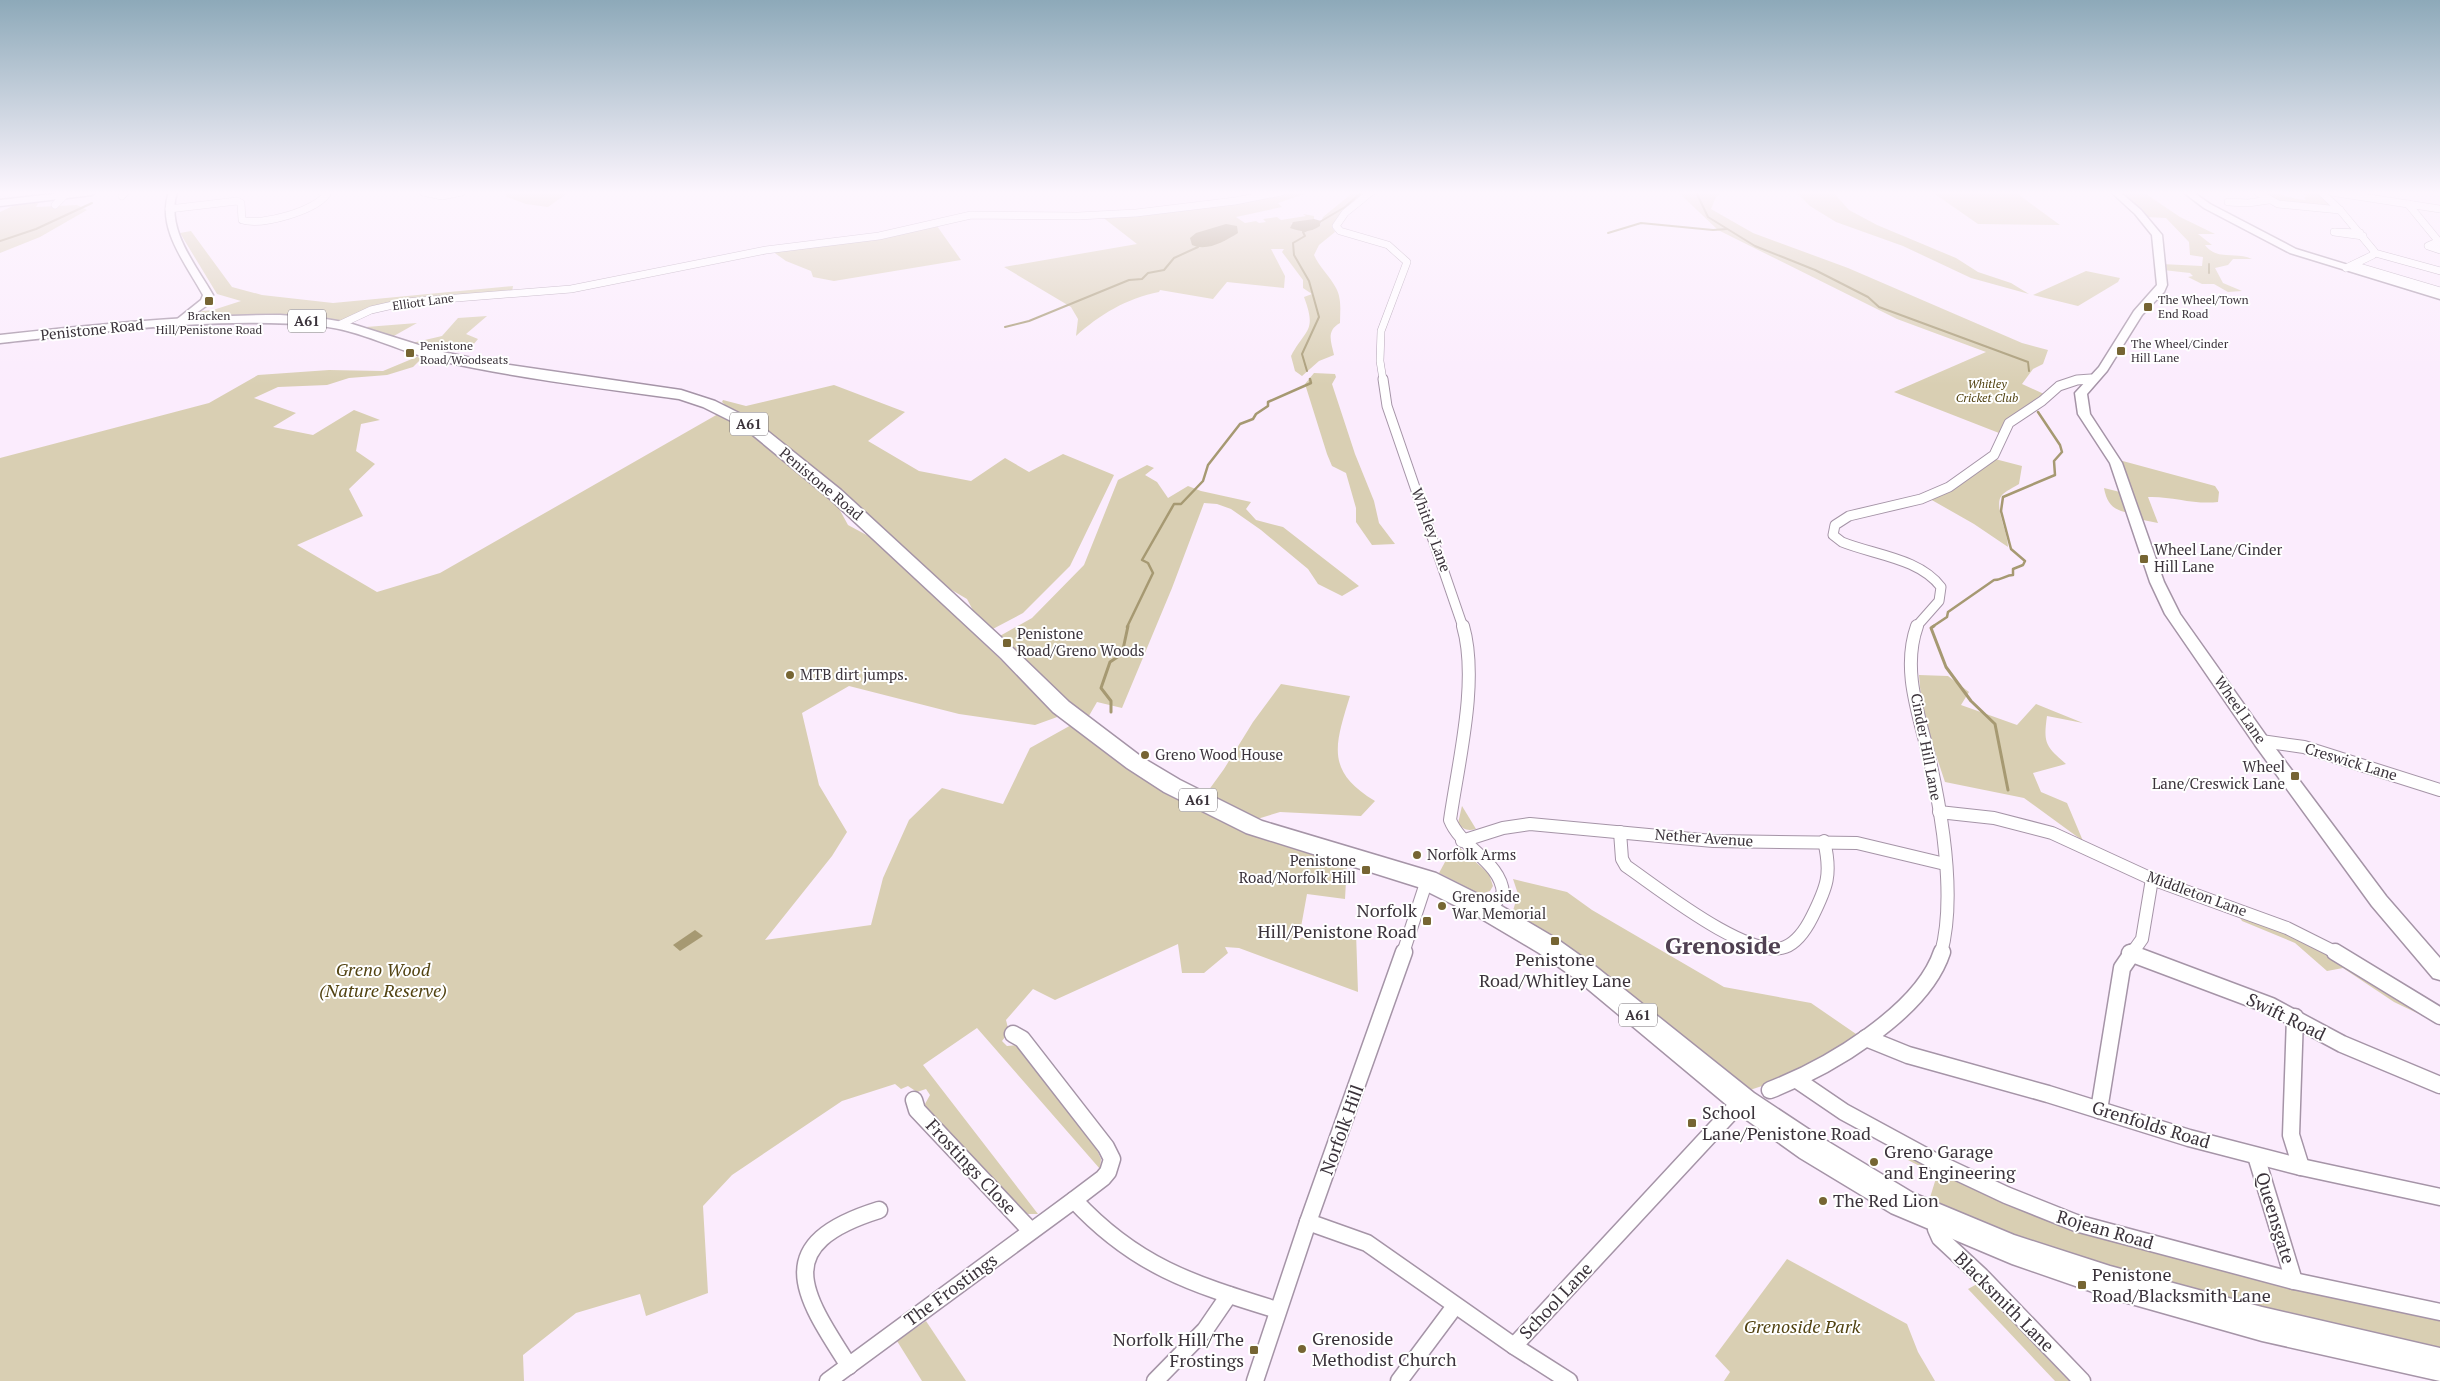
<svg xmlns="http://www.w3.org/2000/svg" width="2440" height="1381" font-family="'PT Serif',serif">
  <rect width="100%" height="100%" fill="#fbecfd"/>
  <g fill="#d9cfb3">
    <polygon points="505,192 569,192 548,207 526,204 507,197"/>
    <path d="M 1283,192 L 1310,192 L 1278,203 L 1282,207 L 1236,217 L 1245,223 L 1256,221 L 1259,223 L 1266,222 L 1263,219 L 1277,217 L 1281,220 L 1306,216 L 1303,214 L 1314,216 L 1314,219 L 1290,224 L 1320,226 L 1323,217 L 1350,195 L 1350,192 L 1367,192 C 1355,202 1338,212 1332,227 L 1335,232 L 1319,245 L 1314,255 C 1319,267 1330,276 1336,288 C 1342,299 1340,311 1340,323 C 1326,331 1331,341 1334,355 L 1319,361 L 1302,376 L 1295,371 L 1291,356 C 1306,328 1317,332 1304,297 L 1312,294 L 1303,288 L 1303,280 L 1282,252 L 1284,249 L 1271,249 L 1285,276 L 1284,288 L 1227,282 L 1213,299 L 1160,290 L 1159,292 C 1127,298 1099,315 1076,336 L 1078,319 L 1071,307 L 1004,267 L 1137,244 L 1101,216 Z"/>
    <polygon points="1678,192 1721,192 1716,197 1711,209 1753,233 1848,268 2022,343 2048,350 2043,364 2033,369 2022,384 2044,394 2011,417 1999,433 1894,392 1986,352 1897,319 1718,230"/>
    <polygon points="1796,192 1833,192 1849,210 1877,225 1956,258 1978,272 2011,283 2029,294 1971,278 1903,246 1836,222 1810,206"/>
    <polygon points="1932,192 2015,192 2060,225 1978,224"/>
    <path d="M 2119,192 L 2143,192 L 2180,217 L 2215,234 L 2198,234 L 2212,245 L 2205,245 C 2217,261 2234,251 2252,259 L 2233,259 L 2228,265 L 2215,268 L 2223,283 L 2242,291 L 2228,292 L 2214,284 L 2202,284 L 2188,277 L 2193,276 L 2190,273 L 2163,270 L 2161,264 L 2202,266 L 2203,257 L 2190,255 L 2189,242 L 2166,218 L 2146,217 Z"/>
    <path d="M 2261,192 C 2277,192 2290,199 2306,200 L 2304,197 L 2308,197 L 2302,193 L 2315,192 L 2332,206 L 2280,203 Z"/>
    <polygon points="40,200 36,207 77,205 87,210 40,237 0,253 0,212 21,202"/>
    <polygon points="937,226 961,260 834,281 813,277 811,271 786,261 772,251 875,239"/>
    <polygon points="191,231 232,287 262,295 333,303 513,286 512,292 404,301 341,322 193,319 202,311 213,310 241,301 217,294 180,233"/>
    <polygon points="2086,271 2120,278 2118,282 2078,306 2033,295"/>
    <polygon points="487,316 466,334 478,339 467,352 434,350 412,343 442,336 458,318"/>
    <polygon points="417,323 392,337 366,327"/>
    <path d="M 419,356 L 423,357 L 413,367 L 387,375 L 349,378 L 327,385 L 278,387 L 254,398 L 296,413 L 273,427 L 313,435 L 354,410 L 380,420 L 361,424 L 356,451 L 375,464 L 349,489 L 363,516 L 297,545 L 377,592 L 440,573 L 718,414 L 744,426 L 836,503 L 848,525 L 874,539 L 1060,716 L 1035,725 L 959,714 L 849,686 L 802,713 L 819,785 L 847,832 L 832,856 L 765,940 L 871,925 L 883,878 L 909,820 L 942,788 L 1003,804 L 1030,748 L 1073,724 C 1117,755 1160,792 1210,815 C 1254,835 1301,848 1347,863 L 1345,899 L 1307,894 L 1299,938 L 1356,932 L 1358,992 L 1239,948 L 1225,947 L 1228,953 L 1204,973 L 1182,973 L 1178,944 L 1055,1000 L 1033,989 L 1006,1020 L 1009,1032 L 1002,1041 L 1007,1046 L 1018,1045 L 1093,1141 L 1101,1159 L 1100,1169 L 977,1028 L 923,1065 L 1038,1214 L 1028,1214 L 1016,1207 L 926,1109 L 925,1104 L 930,1095 L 926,1089 L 917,1092 L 908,1086 L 901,1089 L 895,1084 L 842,1101 L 732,1175 L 703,1206 L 708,1293 L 646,1316 L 640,1294 L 576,1313 L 523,1355 L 524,1381 L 0,1381 L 0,458 L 209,403 L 258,375 L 329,370 L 383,371 Z"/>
    <polygon points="1314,373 1335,374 1336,377 1332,384 1355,454 1374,501 1379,523 1395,544 1372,545 1356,522 1356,508 1346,473 1332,466 1327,454 1305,384"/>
    <polygon points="834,385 905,412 868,441 919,471 971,481 1005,458 1029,472 1063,454 1114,475 1070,566 1023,613 989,631 979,622 967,599 938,582 865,512 753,422 733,412 722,402 723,400 746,406"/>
    <path d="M 1995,459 L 2022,466 L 2019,484 C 2014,487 2006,491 2002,495 C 1993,505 2008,532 2008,547 L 1974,524 L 1930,499 Z"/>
    <path d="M 2119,460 L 2215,486 L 2219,492 L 2218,502 C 2194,505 2172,496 2148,497 L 2158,523 L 2143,520 L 2129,494 Z"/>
    <polygon points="1147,465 1154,468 1145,475 1157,482 1168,498 1188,486 1201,491 1251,502 1246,509 1256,520 1283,527 1359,586 1342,596 1318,584 1308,569 1261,530 1231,509 1217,504 1204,503 1172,588 1122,708 1097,702 1086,721 998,637 1032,618 1084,565 1118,480"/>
    <path d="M 2104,488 L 2120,492 L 2129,513 C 2113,510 2107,504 2104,488 Z"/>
    <path d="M 1919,675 L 1948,676 L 1969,692 L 1961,705 L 2017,725 L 2036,704 L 2083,723 L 2047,716 C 2043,744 2046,746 2066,764 L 2033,773 L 2041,792 L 2067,803 L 2083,841 L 2024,798 L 1945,782 C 1933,746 1921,712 1919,675 Z"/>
    <path d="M 1281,684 L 1350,696 C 1335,745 1325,771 1375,801 L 1361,816 L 1280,812 L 1254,820 L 1203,798 L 1224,769 L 1253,722 Z"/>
    <path d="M 1462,806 L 1476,829 C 1468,831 1463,830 1458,823 Z"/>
    <polygon points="1459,847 1489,874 1493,886 1490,891 1480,894 1439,873 1451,851"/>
    <polygon points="1513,879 1567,892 1592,910 1724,987 1811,1003 1859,1036 1780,1080 1747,1091 1557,939 1512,914 1518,894"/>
    <polygon points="2239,916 2319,947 2440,1022 2440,1024 2394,1002 2343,968 2327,971 2295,943 2242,921"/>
    <polygon points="1902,1149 2015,1204 2440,1317 2440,1353 2122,1272 1985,1229 1928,1204 1937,1175 1904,1158"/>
    <polygon points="1787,1259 1907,1324 1918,1352 1935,1381 1724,1381 1730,1372 1715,1356"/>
    <polygon points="1977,1284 2069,1381 2055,1381 1968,1289"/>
    <polygon points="926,1321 966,1381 922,1381 897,1341"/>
  </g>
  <g fill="#a69972">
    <path d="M 1314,219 L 1321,221 L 1320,226 C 1310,233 1301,232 1290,228 L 1293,222 Z"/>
    <path d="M 1226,224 L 1237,226 L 1238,233 C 1225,241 1207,252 1192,245 L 1190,238 L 1196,233 Z"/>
    <polygon points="695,930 703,936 680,951 673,945"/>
  </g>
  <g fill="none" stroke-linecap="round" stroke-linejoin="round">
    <g stroke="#a69972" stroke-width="2">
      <polyline points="1696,192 1708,217 1755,246 1815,270 1868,297 1879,307 2028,362 2029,371"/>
      <polyline points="1318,223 1345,207 1362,192"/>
      <polyline points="1307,230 1303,232 1305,236 1293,243 1294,255 1309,281 1319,317 1302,354 1307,371"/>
      <polyline points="1608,233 1641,223 1713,230 1727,229"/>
      <polyline points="0,241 36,229 92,203"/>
      <polyline points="2209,264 2209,273"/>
      <polyline points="1005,327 1029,321 1129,280 1142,279 1148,273 1164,270 1174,258 1198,247"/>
    </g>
    <g stroke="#a69972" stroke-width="2.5">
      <polyline points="1127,627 1153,573 1148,563 1142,560 1174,504 1181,504 1203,481 1208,465 1240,424 1253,419 1256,414 1268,406 1268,402 1311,383 1310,379"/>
      <path d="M 1932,627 L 1947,617 L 1948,612 L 1994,580 C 2002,580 2006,575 2013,575 L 2013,569 L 2023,565 L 2025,561 L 2011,549 L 2001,511 L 2003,497 L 2055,475 L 2054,461 L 2062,452 L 2060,445 L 2038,412"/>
    </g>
    <g stroke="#a69972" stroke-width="3">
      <polyline points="1934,626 1931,628 1946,667 1971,701 1995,724 2008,790"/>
      <polyline points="1111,712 1111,701 1101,688 1110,662 1122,654 1128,626"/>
    </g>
    <defs>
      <g id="street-far3">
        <polyline points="423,192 442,196 462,192"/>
        <polyline points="1371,192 1345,213 1336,226 1340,231 1388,245 1407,262 1381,331 1380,361 1383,380"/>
        <polyline points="2257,192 2278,204 2340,210"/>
        <polyline points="2321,192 2340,210 2374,251 2373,255 2346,268"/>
        <polyline points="2331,192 2440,209"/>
        <polyline points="122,196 125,192"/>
        <polyline points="2228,202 2248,203 2269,200"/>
        <polyline points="2408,204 2440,243"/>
        <polyline points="55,205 64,196"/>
        <path d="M 169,209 L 237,201 L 241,203 L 242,220 C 262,226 315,211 327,194 L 322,192"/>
        <polyline points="2360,233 2334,232 2363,236"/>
        <polyline points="2437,242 2428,246 2440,250"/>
        <polyline points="2375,253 2440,271"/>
        <polyline points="2353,265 2440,291"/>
        <polyline points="341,324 371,310 406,302 571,289 766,250 879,236 971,215 1078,216 1136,213 1235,201 1281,192"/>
        <polyline points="2076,380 2092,379"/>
      </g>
      <g id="street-far2">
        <polyline points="1383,379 1387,406 1463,627"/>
        <path d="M 1916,627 L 1939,601 L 1941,587 C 1919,558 1874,555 1842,542 L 1833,535 L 1835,525 L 1849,516 L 1921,499 L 1949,487 L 1994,455 L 2009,423 L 2042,401 L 2059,386 L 2077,380 L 2091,379"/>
      </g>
      <g id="street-far1">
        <path d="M 1463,626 C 1479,681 1458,763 1450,820 C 1461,848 1501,862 1503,893 L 1489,911"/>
        <path d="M 1917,626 C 1901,671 1920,717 1930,761 C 1942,815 1956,899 1941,953"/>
        <polyline points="2261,741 2304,747 2440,790"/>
        <polyline points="1939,812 1994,818 2052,833 2152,879 2287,928 2337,953"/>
        <path d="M 1620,832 L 1622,859 L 1626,866 C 1657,887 1749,961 1785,947 C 1798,942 1806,929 1812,917 C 1827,887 1832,874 1824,841"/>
        <polyline points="1462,841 1503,828 1530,824 1713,841 1857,843 1945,864"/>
        <polyline points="1403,953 1427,880"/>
        <polyline points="2132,953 2142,939 2152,879"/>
      </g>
      <g id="street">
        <polyline points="2335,952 2440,1016"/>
        <polyline points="2130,953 2271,1006 2342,1044 2440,1085"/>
        <polyline points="2295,1017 2291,1135 2301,1167"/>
        <polyline points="1866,1038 1908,1055 2048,1094 2189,1138 2301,1167 2440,1197"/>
        <polyline points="1797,1080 1844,1112 1938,1163 2006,1195 2076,1223 2294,1281 2440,1312"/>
        <path d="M 1770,1090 C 1827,1068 1922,1013 1942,952"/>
        <polyline points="914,1100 917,1110 1031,1231"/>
        <polyline points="2099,1110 2122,968 2133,952"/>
        <polyline points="2256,1156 2294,1281"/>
        <path d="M 1074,1200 C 1136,1267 1193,1284 1277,1310"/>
        <polyline points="1936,1219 1936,1229 1940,1238 1981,1276 2082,1381"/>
        <polyline points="1308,1222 1367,1243 1514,1346 1569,1381"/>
        <polyline points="1514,1346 1732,1111 1744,1102"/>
        <path d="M 849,1366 C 801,1292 770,1244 879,1210"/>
        <polyline points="828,1381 1074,1200 1103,1178 1108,1172 1112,1159 1106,1147 1022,1039 1013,1034"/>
        <polyline points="1155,1381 1205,1330 1229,1295"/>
        <polyline points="1255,1381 1308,1222 1404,952"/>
        <polyline points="1399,1381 1455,1306"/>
      </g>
      <g id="secondary">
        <polygon points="70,192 96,192 92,195 0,206 0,200"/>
        <path d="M 169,192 L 177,192 C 165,229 196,265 213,295 L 210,303 L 180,325 L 176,324 L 176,320 L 201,300 L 203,295 C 186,264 156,228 169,192 Z"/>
        <polygon points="2111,192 2120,192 2141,210 2162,235 2167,285 2164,292 2142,315 2107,371 2087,394 2090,414 2122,463 2164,582 2180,614 2267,737 2386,896 2440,958 2440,980 2433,978 2372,906 2255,745 2165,614 2150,582 2110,463 2078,414 2075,393 2099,367 2134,311 2157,285 2152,235 2135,214"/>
        <polygon points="2183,192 2193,192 2210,204 2296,249 2440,293 2440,299 2290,253 2204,208"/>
      </g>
      <path id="highway" d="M 280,315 L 320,318 L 349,323 L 438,351 L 496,363 L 681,390 L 715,401 L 755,421 L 841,490 L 1015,650 L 1069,702 L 1143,758 L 1180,780 L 1262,821 L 1436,873 L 1498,904 L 1557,939 L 1595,966 L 1754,1093 L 1822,1138 L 1913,1193 L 2014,1235 L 2110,1266 L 2262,1307 L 2440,1348 L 2440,1381 L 2262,1341 L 2110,1298 L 2012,1264 L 1891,1213 L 1800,1158 L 1734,1111 L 1577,980 L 1539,953 L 1480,918 L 1418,887 L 1246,833 L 1164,792 L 1127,768 L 1053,712 L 1001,658 L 829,498 L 743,427 L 703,407 L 679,399 C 598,388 516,378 436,360 C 397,351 361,330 320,326 C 214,316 106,332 0,343 L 0,335 C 93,325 186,315 280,315 Z"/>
    </defs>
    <use href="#street-far3" stroke="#a594a7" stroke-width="8"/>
    <use href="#street-far2" stroke="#a594a7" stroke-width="11"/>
    <use href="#street-far1" stroke="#a594a7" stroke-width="14"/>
    <use href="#street" stroke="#a594a7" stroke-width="19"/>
    <use href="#secondary" stroke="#a594a7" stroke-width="3"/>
    <use href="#highway" stroke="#a594a7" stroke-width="3"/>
    <use href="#street-far3" stroke="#fff" stroke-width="7"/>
    <use href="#street-far2" stroke="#fff" stroke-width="9"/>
    <use href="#street-far1" stroke="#fff" stroke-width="12"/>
    <use href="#street" stroke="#fff" stroke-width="16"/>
    <use href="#secondary" fill="#fff" fill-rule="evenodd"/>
    <use href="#highway" fill="#fff" fill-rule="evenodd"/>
  </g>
  <linearGradient id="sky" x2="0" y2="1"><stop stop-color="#8da9b9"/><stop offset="0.5" stop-color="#fdf6fe"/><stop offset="1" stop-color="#fdf6fe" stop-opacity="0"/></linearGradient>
  <rect width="2440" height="385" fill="url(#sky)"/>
  <g fill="#766533" stroke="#fff" stroke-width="2">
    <rect x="204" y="296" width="10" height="10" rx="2.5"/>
    <rect x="2143" y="302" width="10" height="10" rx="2.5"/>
    <rect x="2116" y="346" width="10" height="10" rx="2.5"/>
    <rect x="405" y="348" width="10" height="10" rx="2.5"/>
    <rect x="2139" y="554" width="10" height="10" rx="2.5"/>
    <rect x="1002" y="638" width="10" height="10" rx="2.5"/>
    <circle cx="790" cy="675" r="5"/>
    <circle cx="1145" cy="755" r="5"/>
    <rect x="2290" y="771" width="10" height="10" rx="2.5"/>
    <circle cx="1417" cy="855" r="5"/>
    <rect x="1361" y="865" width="10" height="10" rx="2.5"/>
    <circle cx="1442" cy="906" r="5"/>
    <rect x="1422" y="916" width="10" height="10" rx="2.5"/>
    <rect x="1550" y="936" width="10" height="10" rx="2.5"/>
    <rect x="1687" y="1118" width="10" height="10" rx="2.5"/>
    <circle cx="1874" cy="1162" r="5"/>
    <circle cx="1823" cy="1201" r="5"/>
    <rect x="2077" y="1280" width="10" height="10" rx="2.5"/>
    <circle cx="1302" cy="1349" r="5"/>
    <rect x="1249" y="1345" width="10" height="10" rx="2.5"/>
  </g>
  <g text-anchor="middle" stroke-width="4" stroke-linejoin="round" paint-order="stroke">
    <g font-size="12" fill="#3b333b" stroke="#fff" text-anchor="start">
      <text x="2158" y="304">The Wheel/Town<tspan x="2158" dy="14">End Road</tspan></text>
      <text x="209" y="320" text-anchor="middle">Bracken<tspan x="209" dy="14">Hill/Penistone Road</tspan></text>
      <text x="2131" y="348">The Wheel/Cinder<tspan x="2131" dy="14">Hill Lane</tspan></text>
      <text x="420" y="350">Penistone<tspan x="420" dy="14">Road/Woodseats</tspan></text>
    </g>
    <g font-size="12" fill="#3b333b" stroke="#fff">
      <text transform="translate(423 302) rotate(-8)" y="4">Elliott Lane</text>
    </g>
    <g font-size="12" font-style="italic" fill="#514210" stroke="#fff">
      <text x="1987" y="388">Whitley<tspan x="1987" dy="14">Cricket Club</tspan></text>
    </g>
    <g fill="#fff" stroke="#767076" stroke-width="1">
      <rect x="288" y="309.5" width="38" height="23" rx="4"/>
      <rect x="730" y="412.5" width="38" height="23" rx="4"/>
      <rect x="1179" y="788.5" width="38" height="23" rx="4"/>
      <rect x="1619" y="1003.5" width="38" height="23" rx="4"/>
    </g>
    <g font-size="14" font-weight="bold" fill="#3b333b">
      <text x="307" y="326">A61</text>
      <text x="749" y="429">A61</text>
      <text x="1198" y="805">A61</text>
      <text x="1638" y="1020">A61</text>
    </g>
    <g font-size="15" fill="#3b333b" stroke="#fff">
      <text transform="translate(92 330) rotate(-6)" y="5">Penistone Road</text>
      <text transform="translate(821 484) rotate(40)" y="5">Penistone Road</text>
      <text transform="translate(1431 530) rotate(70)" y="5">Whitley Lane</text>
      <text transform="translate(2240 710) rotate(55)" y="5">Wheel Lane</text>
      <text transform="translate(1926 747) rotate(79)" y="5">Cinder Hill Lane</text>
      <text transform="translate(2351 762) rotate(17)" y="5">Creswick Lane</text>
      <text transform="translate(1704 838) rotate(4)" y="5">Nether Avenue</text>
      <text transform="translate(2197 894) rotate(20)" y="5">Middleton Lane</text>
    </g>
    <g font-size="15" fill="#3b333b" stroke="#fff" text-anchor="start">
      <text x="2154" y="555">Wheel Lane/Cinder<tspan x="2154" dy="17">Hill Lane</tspan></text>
      <text x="1017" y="639">Penistone<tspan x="1017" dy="17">Road/Greno Woods</tspan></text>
      <text x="800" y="680">MTB dirt jumps.</text>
      <text x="1155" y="760">Greno Wood House</text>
      <text x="2285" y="772" text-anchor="end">Wheel<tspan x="2285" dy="17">Lane/Creswick Lane</tspan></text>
      <text x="1427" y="860">Norfolk Arms</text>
      <text x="1356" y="866" text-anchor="end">Penistone<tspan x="1356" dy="17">Road/Norfolk Hill</tspan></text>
      <text x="1452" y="902">Grenoside<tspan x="1452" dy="17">War Memorial</tspan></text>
    </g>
    <g font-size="18" fill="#3b333b" stroke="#fff" text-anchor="start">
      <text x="1417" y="917" text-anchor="end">Norfolk<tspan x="1417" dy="21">Hill/Penistone Road</tspan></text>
      <text x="1555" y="966" text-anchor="middle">Penistone<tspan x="1555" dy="21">Road/Whitley Lane</tspan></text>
      <text x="1702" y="1119">School<tspan x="1702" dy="21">Lane/Penistone Road</tspan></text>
      <text x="1884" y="1158">Greno Garage<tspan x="1884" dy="21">and Engineering</tspan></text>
      <text x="1833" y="1207">The Red Lion</text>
      <text x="2092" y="1281">Penistone<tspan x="2092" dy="21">Road/Blacksmith Lane</tspan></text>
      <text x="1312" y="1345">Grenoside<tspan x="1312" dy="21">Methodist Church</tspan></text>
      <text x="1244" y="1346" text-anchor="end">Norfolk Hill/The<tspan x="1244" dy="21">Frostings</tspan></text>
    </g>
    <g font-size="18" font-style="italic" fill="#514210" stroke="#fff">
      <text x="383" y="976">Greno Wood<tspan x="383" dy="21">(Nature Reserve)</tspan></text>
      <text x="1802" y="1333">Grenoside Park</text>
    </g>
    <g font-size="18" fill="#3b333b" stroke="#fff">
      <text transform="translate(2286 1017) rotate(26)" y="6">Swift Road</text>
      <text transform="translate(2151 1125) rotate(17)" y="6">Grenfolds Road</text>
      <text transform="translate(1342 1130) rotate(-70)" y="6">Norfolk Hill</text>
      <text transform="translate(971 1167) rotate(47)" y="6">Frostings Close</text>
      <text transform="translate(2275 1218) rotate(73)" y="6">Queensgate</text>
      <text transform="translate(2105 1230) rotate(16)" y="6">Rojean Road</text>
      <text transform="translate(951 1290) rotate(-36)" y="6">The Frostings</text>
      <text transform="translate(1556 1301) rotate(-47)" y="6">School Lane</text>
      <text transform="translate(2004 1302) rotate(45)" y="6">Blacksmith Lane</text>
    </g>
    <g font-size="24" font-weight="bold" fill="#504152" stroke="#fff">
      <text x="1723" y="954">Grenoside</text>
    </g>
  </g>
</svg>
